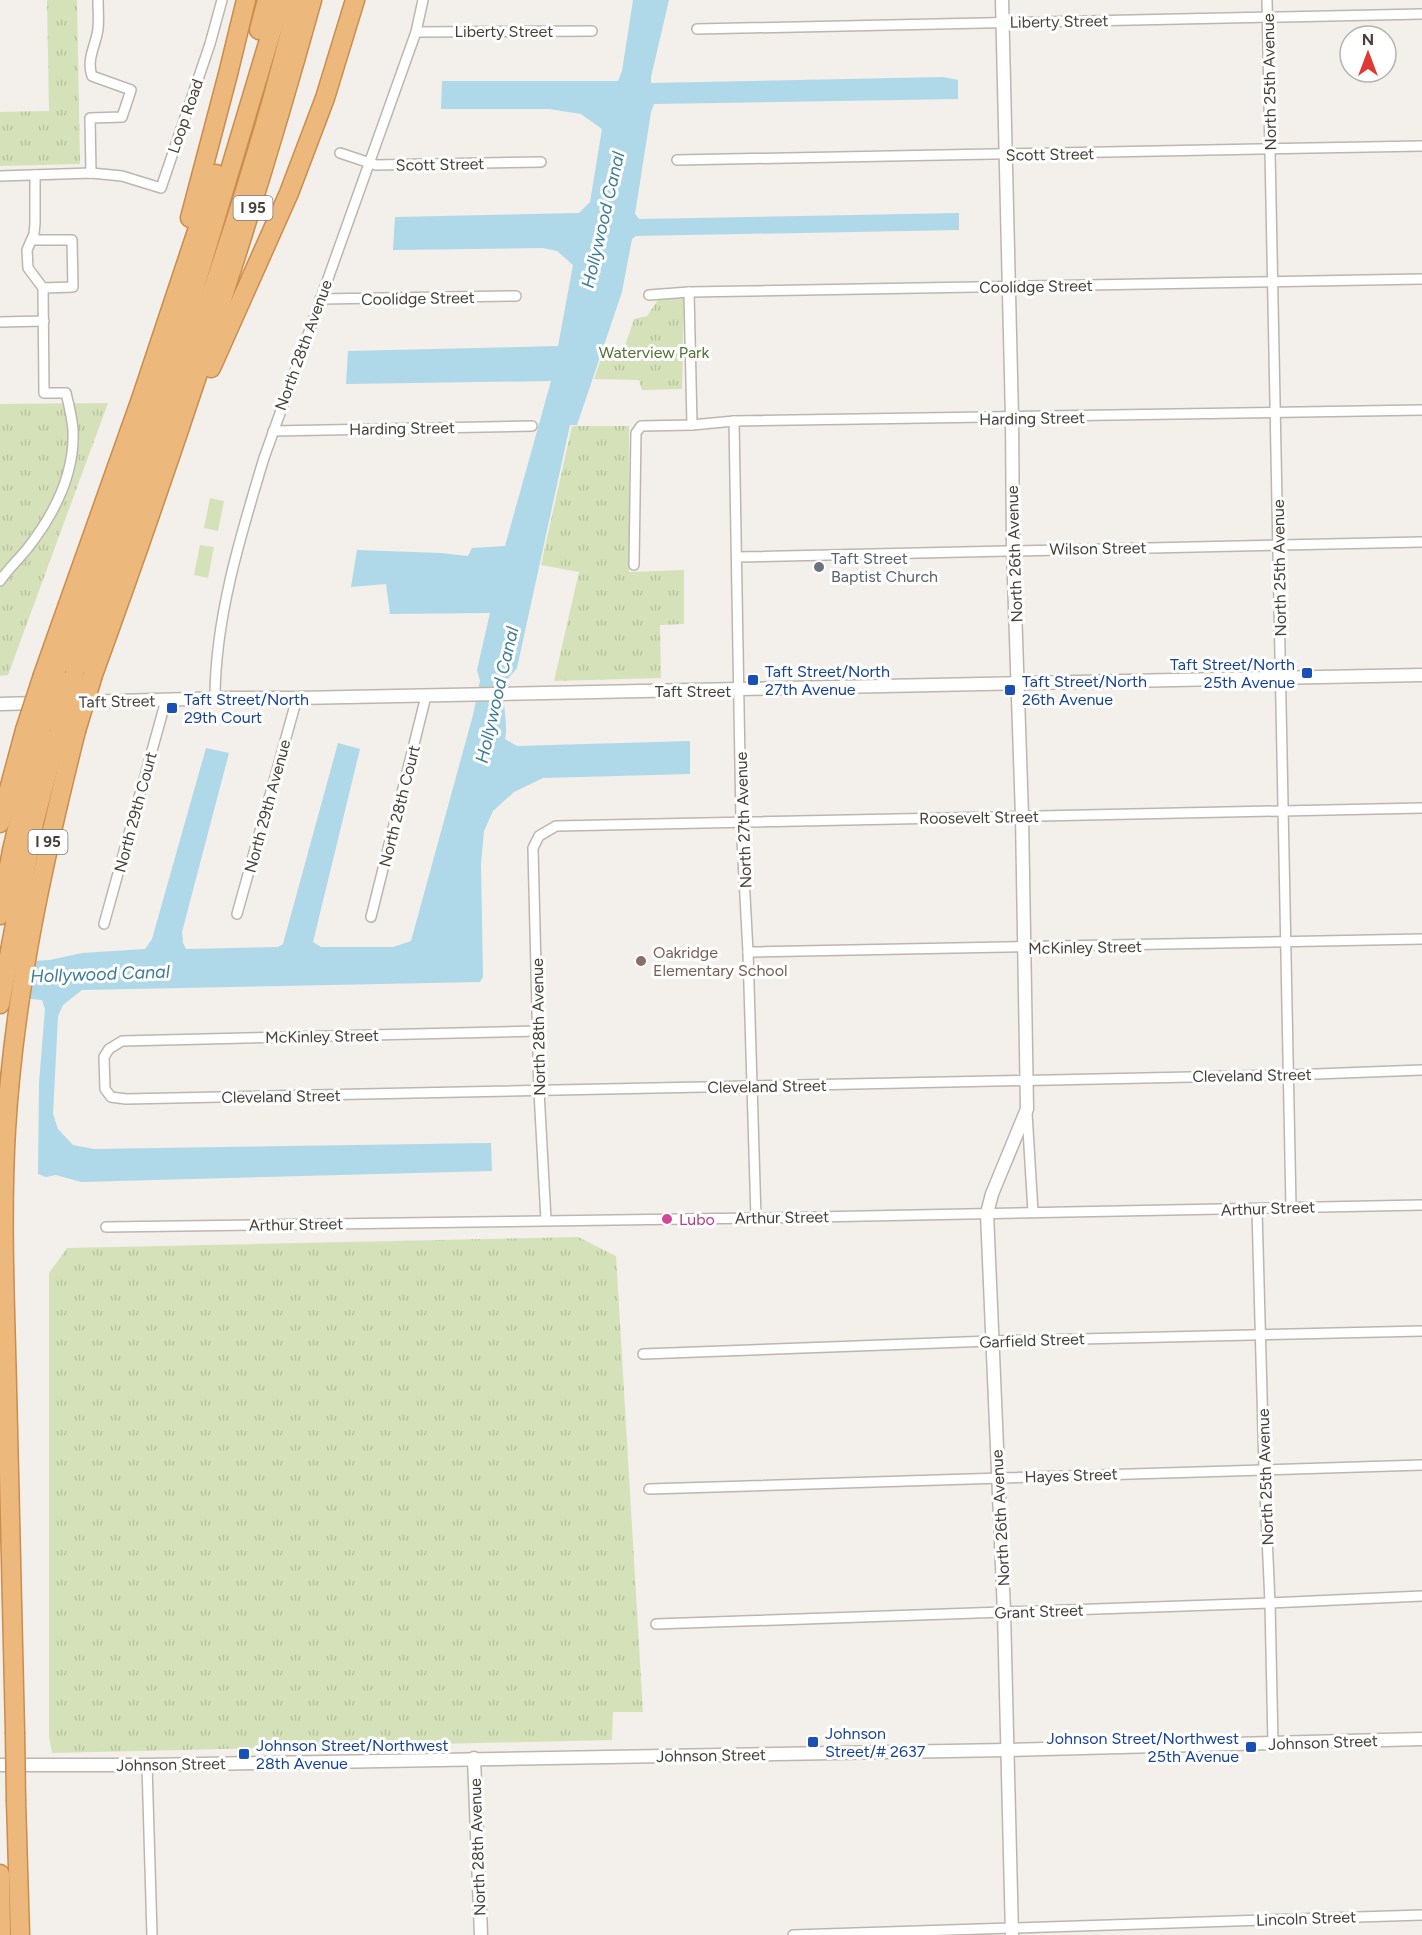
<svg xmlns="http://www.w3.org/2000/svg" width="1422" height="1935" font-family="Figtree,sans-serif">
  <defs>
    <pattern id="grass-tufts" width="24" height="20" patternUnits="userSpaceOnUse" patternTransform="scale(1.5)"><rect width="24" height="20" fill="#d5e2b9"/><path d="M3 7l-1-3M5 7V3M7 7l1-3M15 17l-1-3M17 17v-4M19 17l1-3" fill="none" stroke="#b8c3a0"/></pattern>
  </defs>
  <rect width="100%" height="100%" fill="#f3efea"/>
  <g fill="url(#grass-tufts)">
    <polygon points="47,0 77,0 80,164 0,166 0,112 49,111"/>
    <polygon points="671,297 684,298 682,389 642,390 639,380 594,379 602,356 621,358 634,319 647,316 658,300"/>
    <polygon points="108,403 8,675 0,676 0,404"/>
    <polygon points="572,426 629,426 629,572 684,570 684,624 660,625 661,678 554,681 579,572 541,565"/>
    <polygon points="578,1237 616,1256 643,1712 613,1712 612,1740 52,1753 49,1737 49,1273 67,1248"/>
  </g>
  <g fill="#d5e2b9">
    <polygon points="210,498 224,501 218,531 204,528"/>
    <polygon points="200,545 214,547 208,578 194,575"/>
  </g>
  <path fill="#afd8e8" d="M 633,0 L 669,0 L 651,77 L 651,83 L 943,77 L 958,80 L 958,99 L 654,104 L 651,112 L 635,214 L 639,219 L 959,213 L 959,230 L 636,236 L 632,239 L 622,292 L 577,425 L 570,425 L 517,668 C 514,672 510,676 507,680 C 499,695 509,722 505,739 L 517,746 L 690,741 L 690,774 L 543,778 L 514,792 L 493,811 L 484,831 L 481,864 L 483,977 L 480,982 L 82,990 L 63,1005 L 58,1016 L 53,1114 L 58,1129 L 73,1145 L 94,1149 L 491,1143 L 492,1171 L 81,1182 L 56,1175 L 46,1177 L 38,1174 L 39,1083 L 45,1009 L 42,1000 L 0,996 L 0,963 L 50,960 L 82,953 L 145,949 L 152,939 L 206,748 L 229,753 L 182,932 L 183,943 L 186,949 L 278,947 L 283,944 L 338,743 L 360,749 L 313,942 L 321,947 L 393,947 L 411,941 L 473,715 L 480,681 L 477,670 L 490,613 L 390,614 L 386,584 L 351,587 L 357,550 L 441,553 L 468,556 L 472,548 L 505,546 L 551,381 L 346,384 L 348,351 L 558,346 L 573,265 L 557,251 L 543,248 L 393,250 L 395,217 L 579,213 L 590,202 L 602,129 L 581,114 L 549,109 L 441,109 L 442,81 L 618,81 L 622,71 Z"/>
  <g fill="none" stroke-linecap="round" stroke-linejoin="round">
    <defs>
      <g id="minor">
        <polyline points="1267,0 1291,1207"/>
        <polyline points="697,29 1422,14"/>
        <polyline points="416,32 592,31"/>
        <polyline points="340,153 376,165 541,162"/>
        <polyline points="677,160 1422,146"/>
        <path d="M 91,173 L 90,118 L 122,117 L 131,90 L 92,76 C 86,59 96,45 98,29 C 99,19 98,10 98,0"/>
        <polyline points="0,176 91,173 122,176 161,188 210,44 222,0"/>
        <polyline points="32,240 72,240 73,287 43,288"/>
        <polyline points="689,292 692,425"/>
        <polyline points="649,295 689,292 1422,279"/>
        <polyline points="320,299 516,296"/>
        <polyline points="0,322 44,321"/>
        <polyline points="734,421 741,821 748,952 756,1218"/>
        <polyline points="273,431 532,426"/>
        <polyline points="738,557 1422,542"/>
        <polyline points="634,565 636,433 641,426 692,425 734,421 1422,410"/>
        <path d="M 0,581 C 8,569 18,560 27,549 C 53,516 75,474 73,430 C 72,418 69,405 66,393 L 44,393 L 43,288 L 28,268 L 27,250 L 34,234 L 35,223 L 35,175"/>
        <path d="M 215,698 C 215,618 241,534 264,458 L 416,32 L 423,0"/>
        <polyline points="237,914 297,698"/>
        <polyline points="371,917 426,696"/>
        <polyline points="104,924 166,700"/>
        <polyline points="748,952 1422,939"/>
        <polyline points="538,1031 122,1041 109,1049 104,1057 105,1089 111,1097 126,1099 1289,1075 1422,1070"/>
        <polyline points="1027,1113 1033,1212"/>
        <polyline points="1257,1209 1264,1469 1270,1603 1273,1744"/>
        <polyline points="546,1220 539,1091 533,848 539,836 556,826 1422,808"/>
        <polyline points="106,1227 756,1218 1422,1205"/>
        <polyline points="643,1354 991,1341 1422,1331"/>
        <polyline points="649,1489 1422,1465"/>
        <polyline points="656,1624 1270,1603 1422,1596"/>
        <polyline points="147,1765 152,1935"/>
        <polyline points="793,1935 1422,1915"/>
      </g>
      <g id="tertiary">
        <polyline points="1002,0 1012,418 1013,549 1022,816 1027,1109 992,1194 987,1213 1004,1612 1012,1935"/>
        <path d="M 80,702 L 227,698 L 297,698 C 672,691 1047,683 1422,675"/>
        <polyline points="0,704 38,703"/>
        <polyline points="474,1758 481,1935"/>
        <polyline points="0,1765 147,1765 1006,1750 1422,1739"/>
      </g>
      <g id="motorway">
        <polyline points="259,30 267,0"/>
        <polyline points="190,218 228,74 246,0"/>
        <polyline points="211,368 289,193 325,98 355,0"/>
        <path d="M 75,674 C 154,451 243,230 298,0"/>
        <polyline points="43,675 141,399 216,174"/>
        <polyline points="57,675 188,310 281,0"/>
        <path d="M 93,675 C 174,452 249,228 312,0"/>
        <polyline points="0,823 25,730"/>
        <polyline points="0,915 12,850 41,728"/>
        <polyline points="0,1004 34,823 59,728"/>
        <path d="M 15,1732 C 12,1617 10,1503 7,1388 C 5,1302 1,1216 6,1130 C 14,994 43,862 76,731"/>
        <polyline points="16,1801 20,1935"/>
        <polyline points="0,1874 1,1935"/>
      </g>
    </defs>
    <use href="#minor" stroke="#beb6ae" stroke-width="12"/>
    <use href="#tertiary" stroke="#beb6ae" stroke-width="15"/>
    <use href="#motorway" stroke="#cb8c4d" stroke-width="21"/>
    <use href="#minor" stroke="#fff" stroke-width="9"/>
    <use href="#tertiary" stroke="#fff" stroke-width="12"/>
    <use href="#motorway" stroke="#ecb87c" stroke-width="18"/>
    <defs>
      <g id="motorway-bridge">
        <polyline points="41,728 57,675"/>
        <polyline points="59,728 75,674"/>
        <polyline points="25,730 43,675"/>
        <polyline points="76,731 93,675"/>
        <polyline points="15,1732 16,1801"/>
      </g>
    </defs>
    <use href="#motorway-bridge" stroke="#cb8c4d" stroke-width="21" stroke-linecap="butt"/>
    <use href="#motorway-bridge" stroke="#ecb87c" stroke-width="18"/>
  </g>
  <circle fill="#6b7280" stroke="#fff" stroke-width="2" cx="819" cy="567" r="6"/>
  <g fill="#1a4fb4" stroke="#fff" stroke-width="2">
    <rect x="1301" y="667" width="12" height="12" rx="3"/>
    <rect x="747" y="674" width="12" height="12" rx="3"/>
    <rect x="1004" y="684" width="12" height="12" rx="3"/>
    <rect x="166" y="702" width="12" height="12" rx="3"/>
    <rect x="807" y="1736" width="12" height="12" rx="3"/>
    <rect x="1245" y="1741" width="12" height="12" rx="3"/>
    <rect x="238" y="1748" width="12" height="12" rx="3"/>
  </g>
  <circle fill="#8d6e63" stroke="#fff" stroke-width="2" cx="641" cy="961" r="6"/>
  <circle fill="#d1479c" stroke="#fff" stroke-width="2" cx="667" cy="1219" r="6"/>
  <g text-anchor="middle" stroke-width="6" stroke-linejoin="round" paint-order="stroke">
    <g fill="#fff" stroke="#7e7974" stroke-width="1.5">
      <rect x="233.5" y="196" width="39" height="24" rx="4.5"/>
      <rect x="28.5" y="830" width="39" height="24" rx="4.5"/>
    </g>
    <g font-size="15" font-weight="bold" fill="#464039">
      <text x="253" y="213">I 95</text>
      <text x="48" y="847">I 95</text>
    </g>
    <g font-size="16" fill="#464039" stroke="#fff">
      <text transform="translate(1059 21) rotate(-1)" y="6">Liberty Street</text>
      <text x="504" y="37">Liberty Street</text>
      <text transform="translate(1269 82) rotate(-91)" y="6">North 25th Avenue</text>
      <text transform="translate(185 116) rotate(-71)" y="6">Loop Road</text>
      <text transform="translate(1050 154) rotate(-1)" y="6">Scott Street</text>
      <text transform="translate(440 164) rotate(-1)" y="6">Scott Street</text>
      <text transform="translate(1036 286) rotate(-1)" y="6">Coolidge Street</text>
      <text transform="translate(418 298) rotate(-1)" y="6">Coolidge Street</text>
      <text transform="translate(303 345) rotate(-70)" y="6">North 28th Avenue</text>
      <text transform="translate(1032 418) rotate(-1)" y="6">Harding Street</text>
      <text transform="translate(402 428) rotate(-1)" y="6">Harding Street</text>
      <text transform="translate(1098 548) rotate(-1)" y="6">Wilson Street</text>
      <text transform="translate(1014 554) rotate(-92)" y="6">North 26th Avenue</text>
      <text transform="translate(1279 568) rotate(-91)" y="6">North 25th Avenue</text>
      <text x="693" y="697">Taft Street</text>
      <text transform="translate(117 701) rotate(-1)" y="6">Taft Street</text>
      <text transform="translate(267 806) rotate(-75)" y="6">North 29th Avenue</text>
      <text transform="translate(399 806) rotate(-76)" y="6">North 28th Court</text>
      <text transform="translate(135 812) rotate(-75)" y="6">North 29th Court</text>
      <text transform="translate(979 817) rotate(-1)" y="6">Roosevelt Street</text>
      <text transform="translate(743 820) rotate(-92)" y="6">North 27th Avenue</text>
      <text transform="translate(1085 947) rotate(-1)" y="6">McKinley Street</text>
      <text transform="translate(538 1027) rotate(-91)" y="6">North 28th Avenue</text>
      <text transform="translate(322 1036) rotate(-1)" y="6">McKinley Street</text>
      <text transform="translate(1252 1075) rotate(-1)" y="6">Cleveland Street</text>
      <text transform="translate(767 1086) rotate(-1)" y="6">Cleveland Street</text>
      <text transform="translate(281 1096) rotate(-1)" y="6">Cleveland Street</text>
      <text transform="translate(1268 1208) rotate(-2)" y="6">Arthur Street</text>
      <text transform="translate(782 1217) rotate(-1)" y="6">Arthur Street</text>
      <text transform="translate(296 1224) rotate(-1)" y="6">Arthur Street</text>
      <text transform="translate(1032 1340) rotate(-2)" y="6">Garfield Street</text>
      <text transform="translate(1071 1475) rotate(-2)" y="6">Hayes Street</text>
      <text transform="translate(1265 1477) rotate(-92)" y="6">North 25th Avenue</text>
      <text transform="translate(1000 1518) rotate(-93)" y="6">North 26th Avenue</text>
      <text transform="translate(1039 1611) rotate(-2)" y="6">Grant Street</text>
      <text transform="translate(1323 1742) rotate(-2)" y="6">Johnson Street</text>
      <text transform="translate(711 1755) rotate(-1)" y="6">Johnson Street</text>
      <text transform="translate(171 1764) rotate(-1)" y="6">Johnson Street</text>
      <text transform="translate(477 1847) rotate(-92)" y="6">North 28th Avenue</text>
      <text transform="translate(1306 1918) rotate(-2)" y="6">Lincoln Street</text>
    </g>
    <g font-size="16" fill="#537133" stroke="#fff">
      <text x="654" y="358">Waterview Park</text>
    </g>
    <g font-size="16" fill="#5b616d" stroke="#fff" text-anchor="start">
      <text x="831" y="564">Taft Street<tspan x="831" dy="18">Baptist Church</tspan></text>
    </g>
    <g font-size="16" fill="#164399" stroke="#fff" text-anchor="start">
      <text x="1295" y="670" text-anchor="end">Taft Street/North<tspan x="1295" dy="18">25th Avenue</tspan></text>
      <text x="765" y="677">Taft Street/North<tspan x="765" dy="18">27th Avenue</tspan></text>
      <text x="1022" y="687">Taft Street/North<tspan x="1022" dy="18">26th Avenue</tspan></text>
      <text x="184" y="705">Taft Street/North<tspan x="184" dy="18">29th Court</tspan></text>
      <text x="825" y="1739">Johnson<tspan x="825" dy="18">Street/# 2637</tspan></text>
      <text x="1239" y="1744" text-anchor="end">Johnson Street/Northwest<tspan x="1239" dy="18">25th Avenue</tspan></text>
      <text x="256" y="1751">Johnson Street/Northwest<tspan x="256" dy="18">28th Avenue</tspan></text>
    </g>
    <g font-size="16" fill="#785e54" stroke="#fff" text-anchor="start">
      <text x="653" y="958">Oakridge<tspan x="653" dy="18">Elementary School</tspan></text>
    </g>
    <g font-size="16" fill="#b23c85" stroke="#fff" text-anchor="start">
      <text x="679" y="1225">Lubo</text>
    </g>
    <g font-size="18" font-style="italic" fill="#3a7c96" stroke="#fff">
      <text transform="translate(603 220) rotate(-77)" y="6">Hollywood Canal</text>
      <text transform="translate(497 695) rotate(-77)" y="6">Hollywood Canal</text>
      <text transform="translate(100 974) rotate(-2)" y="6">Hollywood Canal</text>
    </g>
  </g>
  <g transform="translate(1368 54)"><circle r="28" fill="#ffffff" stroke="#b5b3b0" stroke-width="1.5"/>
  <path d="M0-4.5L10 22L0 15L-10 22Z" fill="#e03835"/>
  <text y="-9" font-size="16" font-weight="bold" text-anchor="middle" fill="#464039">N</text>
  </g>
</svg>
